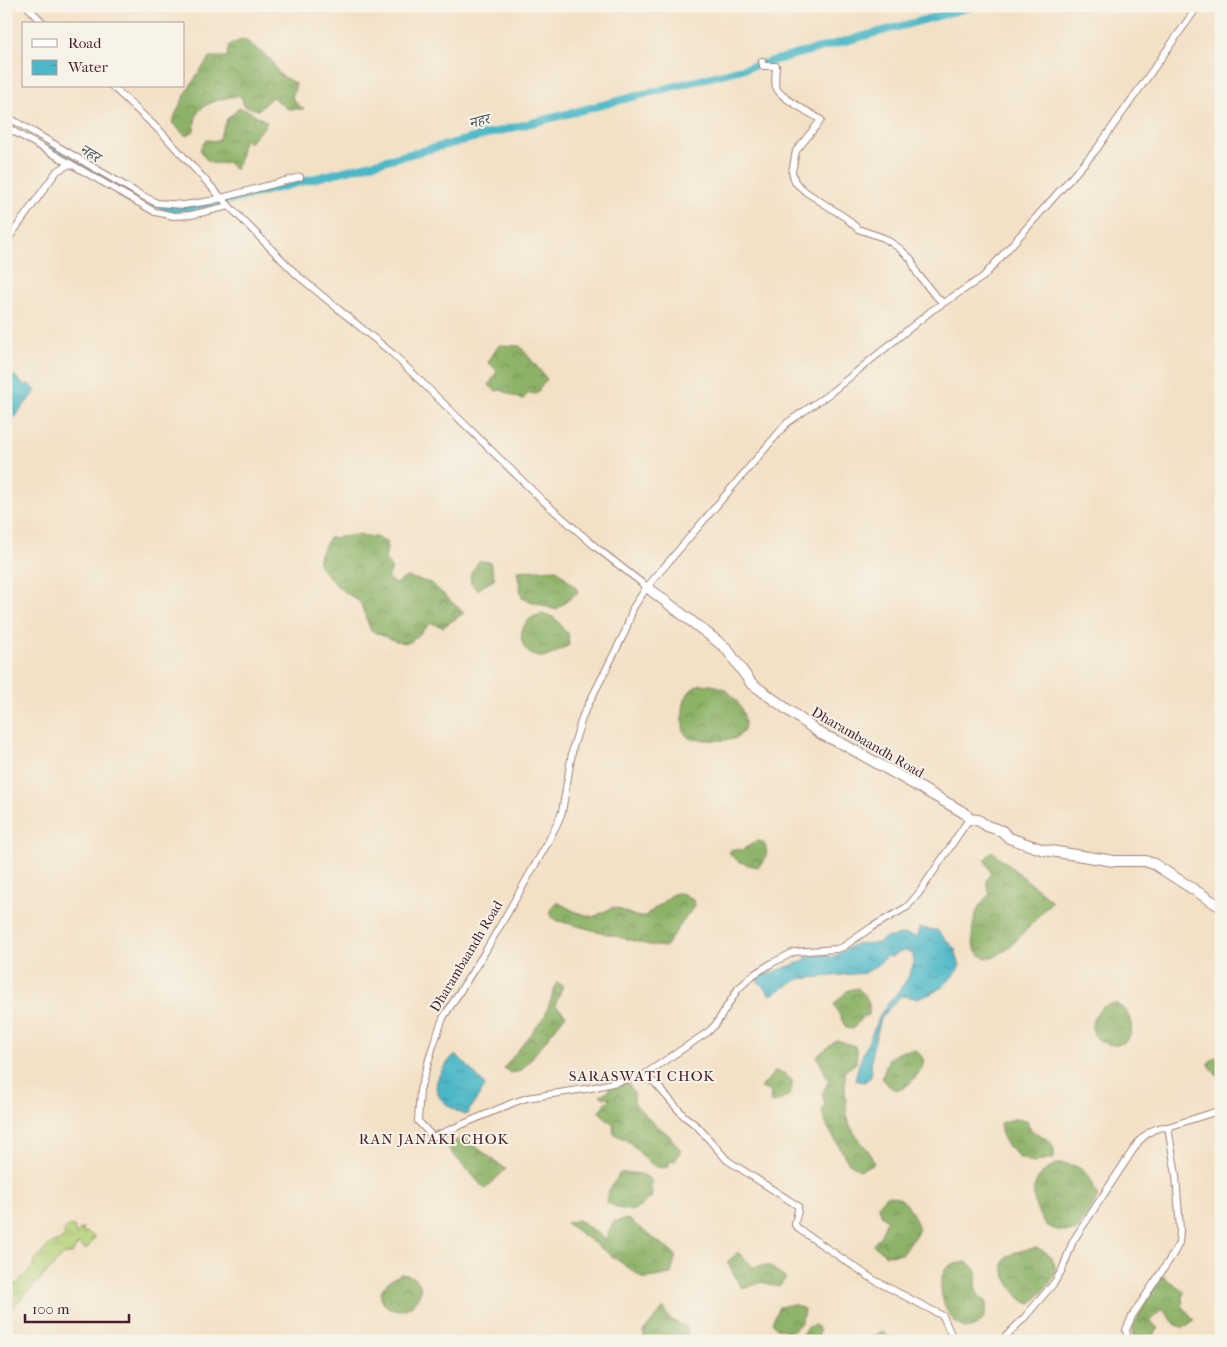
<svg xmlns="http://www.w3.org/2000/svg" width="1227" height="1347" font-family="'IM FELL French Canon','Noto Serif Devanagari',serif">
  <defs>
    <pattern id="forest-crowns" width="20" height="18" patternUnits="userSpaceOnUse" patternTransform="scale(1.25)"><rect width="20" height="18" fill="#8db268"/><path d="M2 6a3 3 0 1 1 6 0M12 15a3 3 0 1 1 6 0" fill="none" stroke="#759056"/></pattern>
    <pattern id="wetland-marsh" width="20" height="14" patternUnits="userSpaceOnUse" patternTransform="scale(1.25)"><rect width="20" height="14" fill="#b2d077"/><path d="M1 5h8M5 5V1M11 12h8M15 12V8" fill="none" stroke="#9bb267"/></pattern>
    <pattern id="water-ripples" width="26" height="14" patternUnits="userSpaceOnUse" patternTransform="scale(1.25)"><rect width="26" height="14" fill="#4cb8c8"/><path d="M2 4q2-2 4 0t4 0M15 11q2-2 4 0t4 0" fill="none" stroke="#4195a3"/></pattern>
  </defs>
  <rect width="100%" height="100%" fill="#f7f3e8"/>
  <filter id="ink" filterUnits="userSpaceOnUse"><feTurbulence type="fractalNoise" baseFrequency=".02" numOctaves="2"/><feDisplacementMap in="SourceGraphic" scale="10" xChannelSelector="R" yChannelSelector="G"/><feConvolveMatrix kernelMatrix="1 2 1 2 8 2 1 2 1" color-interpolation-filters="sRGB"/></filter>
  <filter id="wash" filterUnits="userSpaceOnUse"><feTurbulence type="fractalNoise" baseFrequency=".0096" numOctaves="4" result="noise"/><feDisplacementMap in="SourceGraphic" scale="20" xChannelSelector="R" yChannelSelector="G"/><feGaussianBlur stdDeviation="1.12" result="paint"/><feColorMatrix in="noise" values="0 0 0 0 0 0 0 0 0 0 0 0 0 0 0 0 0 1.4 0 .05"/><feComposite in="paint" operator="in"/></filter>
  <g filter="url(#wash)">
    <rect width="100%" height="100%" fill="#f3e1c6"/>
    <g fill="url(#forest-crowns)" stroke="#6c684a">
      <path d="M 244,39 L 271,60 L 279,74 L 296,84 L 292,98 L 298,105 L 304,109 L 288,109 L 272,97 L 258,110 L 244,106 L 241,96 C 231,96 205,102 199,111 C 195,115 195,125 194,131 L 186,136 L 172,123 C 181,100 195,76 210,57 L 227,57 L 229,45 Z"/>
      <path d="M 239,108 L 247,110 L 267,122 C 262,132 255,134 250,143 L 244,139 L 239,162 L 235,170 L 227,162 C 211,165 207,164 200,149 L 206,140 L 218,141 L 227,119 Z"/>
      <polygon points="499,345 520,346 547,379 536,394 529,393 522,400 501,390 496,391 489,385 497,371 488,362"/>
      <path d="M 360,535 L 375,537 L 388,543 L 385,558 L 392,570 L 387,578 L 395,584 L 407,577 L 431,583 L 464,613 L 443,627 L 431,623 C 426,627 415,639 410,642 C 400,646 381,634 371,631 L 360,602 L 339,588 L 319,566 L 319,556 L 329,538 Z"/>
      <polygon points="479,561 490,562 495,579 477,590 471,584 470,575"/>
      <polygon points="557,569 579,591 556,610 522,598 517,571"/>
      <path d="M 542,614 C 553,615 559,620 563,630 L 568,633 L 569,645 C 561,649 552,656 544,657 C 517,659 512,619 542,614 Z"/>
      <path d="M 701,684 C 710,685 717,685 724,689 C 738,697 756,727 736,738 C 726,742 703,740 692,739 C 683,736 683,729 683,720 C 682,704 685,690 701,684 Z"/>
      <path d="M 757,841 L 763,842 C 770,852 766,860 758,867 C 747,865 735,862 729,852 L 732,849 L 742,850 Z"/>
      <path d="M 992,851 L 1052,901 C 1036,918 1015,947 994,957 C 989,959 984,958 980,955 C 967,946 973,916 980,905 C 983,901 987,897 990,893 C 986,885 985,881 991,873 L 985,860 Z"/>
      <polygon points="678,893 684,894 693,900 694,906 665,947 649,945 555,920 551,916 550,910 557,902 576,912 593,917 614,907 635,916 640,917 645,916 673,894"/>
      <polygon points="557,982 563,986 555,1005 566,1015 522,1070 517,1072 510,1073 504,1068 545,1016"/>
      <path d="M 858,988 C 867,996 871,1004 869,1015 L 862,1017 L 853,1029 L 846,1028 L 834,1004 L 848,990 Z"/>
      <path d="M 1115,1003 C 1123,1007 1129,1014 1131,1023 C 1137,1057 1081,1048 1094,1018 C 1099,1008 1105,1005 1115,1003 Z"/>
      <path d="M 837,1040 L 855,1046 L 857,1052 L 856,1063 L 845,1071 C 845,1084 845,1114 850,1125 C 856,1140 871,1148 874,1164 L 859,1170 L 848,1162 L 827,1126 L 822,1111 L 825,1104 L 822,1094 L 829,1081 L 817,1056 Z"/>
      <path d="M 914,1050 C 917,1052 922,1055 923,1059 C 927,1067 906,1091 897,1090 C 890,1089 886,1082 882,1078 L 889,1058 L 903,1051 Z"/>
      <polygon points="1215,1057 1221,1060 1221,1078 1215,1074 1208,1063"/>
      <path d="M 775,1071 L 784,1073 L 792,1080 C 793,1096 788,1098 773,1103 L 770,1102 L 771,1092 L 761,1088 Z"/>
      <path d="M 627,1081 L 634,1093 L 634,1103 L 651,1121 L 669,1135 L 681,1151 L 675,1161 L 671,1160 L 668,1167 C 653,1172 642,1154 632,1145 C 628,1140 620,1137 614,1134 L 613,1124 L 599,1112 L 605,1105 L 605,1102 L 609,1101 L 610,1098 L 607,1097 L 604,1098 L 600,1095 L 608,1091 L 611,1085 Z"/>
      <path d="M 1014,1119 L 1027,1120 L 1031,1131 C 1046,1137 1056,1141 1054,1159 L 1046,1159 L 1034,1163 L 1018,1157 L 1013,1149 L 1007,1146 L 1002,1137 L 1000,1123 Z"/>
      <path d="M 464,1138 L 506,1169 L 485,1189 L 448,1149 C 451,1143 458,1139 464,1138 Z"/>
      <path d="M 1060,1163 C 1088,1166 1087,1175 1098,1197 L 1077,1231 C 1068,1231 1058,1232 1050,1227 C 1042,1223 1040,1217 1037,1209 C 1028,1186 1038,1171 1060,1163 Z"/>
      <path d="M 620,1173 C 631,1173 646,1171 652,1183 L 650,1187 L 652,1190 L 651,1198 L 647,1200 L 640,1207 L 631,1211 L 626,1209 L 624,1210 L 607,1203 L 608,1192 Z"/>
      <path d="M 886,1196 C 907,1195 911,1211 919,1228 L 917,1233 L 902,1254 L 886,1255 L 873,1245 L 881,1235 L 887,1220 L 882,1216 L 878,1205 Z"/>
      <polygon points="628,1219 676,1255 671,1274 644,1279 566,1223 578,1220 606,1239 613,1222"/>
      <path d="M 1036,1248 C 1045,1251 1050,1254 1054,1263 C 1060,1278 1041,1292 1032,1303 C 1029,1303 1026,1303 1024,1301 C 1016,1296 999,1271 1004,1261 C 1009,1251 1026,1250 1036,1248 Z"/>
      <polygon points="738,1252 752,1267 768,1265 786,1278 779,1287 762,1282 746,1288 741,1287 727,1262"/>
      <path d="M 966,1262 L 976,1269 C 978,1286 970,1290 986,1301 C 987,1310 985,1316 980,1323 C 952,1347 926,1277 951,1265 C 955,1263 961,1264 966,1262 Z"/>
      <path d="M 401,1274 C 436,1276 418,1316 393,1309 C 381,1306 377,1294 385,1285 C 389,1280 396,1277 401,1274 Z"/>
      <polygon points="1162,1276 1184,1291 1182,1305 1194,1320 1184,1328 1176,1325 1162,1309 1150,1322 1158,1328 1149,1341 1133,1341 1132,1329 1148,1297"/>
      <path d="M 793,1304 L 804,1309 C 803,1322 800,1326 790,1332 L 777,1328 L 772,1322 L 779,1307 Z"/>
      <polygon points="664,1308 669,1319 686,1327 688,1332 682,1341 644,1341 644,1331"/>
      <polygon points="815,1325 819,1329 819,1335 815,1341 798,1341 806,1328"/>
      <polygon points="882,1331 894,1341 867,1341"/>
    </g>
    <polygon fill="url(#wetland-marsh)" stroke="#7e7851" points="69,1226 74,1227 76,1235 82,1228 84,1234 87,1232 95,1237 86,1250 78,1244 72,1254 65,1254 6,1314 6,1276 15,1285 33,1267 35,1260 50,1244 59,1241 65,1236 63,1231"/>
    <g fill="url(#water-ripples)" stroke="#4b6c7a">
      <polygon points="6,372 12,378 14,375 25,386 28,383 36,391 6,427"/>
      <path d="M 920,928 L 937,930 L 955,949 L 960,966 C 950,982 936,995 917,998 C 912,998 906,996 901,996 L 882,1016 L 872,1051 L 871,1077 L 864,1082 L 855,1080 C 858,1062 867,1046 874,1029 C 877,1025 878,1019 880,1015 C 890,997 917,978 913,954 L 905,950 L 891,957 L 886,956 L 878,965 L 865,973 L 799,979 L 771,995 L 755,978 L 804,961 L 807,956 L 828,954 L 831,958 L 855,944 L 879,943 L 884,938 L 906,934 L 916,937 Z"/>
      <path d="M 453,1056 L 457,1056 L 460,1058 L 484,1084 L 484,1088 L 467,1114 L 464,1115 C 430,1098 428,1084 453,1056 Z"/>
    </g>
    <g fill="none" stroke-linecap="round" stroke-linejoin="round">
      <g stroke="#4cb8c8" stroke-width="8">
        <polyline points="51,146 128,191"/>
        <polyline points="154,203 173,210 235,199 750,67 975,6"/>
      </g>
    </g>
  </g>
  <g filter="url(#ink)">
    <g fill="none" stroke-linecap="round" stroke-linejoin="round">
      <defs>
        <g id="street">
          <polyline points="27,6 44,24"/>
          <path d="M 762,61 L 763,66 L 776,66 C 776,73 774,81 776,87 C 779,98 810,112 821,120 L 796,151 L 792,172 L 795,182 L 806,192 L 846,218 L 858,229 L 884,238 L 899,248 L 911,259 L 917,273 L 932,292 L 943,303"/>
          <polyline points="112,86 161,132 229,206 297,275 393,354 543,501 597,548 647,587"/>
          <polyline points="6,116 139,194 157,203 184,205 210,201 300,177"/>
          <polyline points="6,127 155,212 174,216 191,215 229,206"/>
          <polyline points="6,242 57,171 70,164"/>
          <polyline points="969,819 919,893 907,907 872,927 843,947 836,949 794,952 772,963 753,975 738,989 716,1024 708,1032 642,1076 591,1088 527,1098 515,1102 433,1137 418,1121 420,1090 433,1046 443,1018 485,952 547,844 557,824 562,812 573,747 583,715 625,632 633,608 647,587 787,423 829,394 931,311 983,277 1096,150 1198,6"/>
          <path d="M 642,1076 L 655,1083 L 684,1116 L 698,1127 L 727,1160 L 798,1206 C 799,1213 795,1218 795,1225 L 800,1230 L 874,1280 L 943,1316 L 954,1341"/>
          <path d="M 1001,1341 L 1024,1318 L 1054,1283 L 1062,1270 L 1073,1241 L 1139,1141 C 1148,1133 1155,1126 1168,1127"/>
          <polyline points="1128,1341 1126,1330 1132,1316 1174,1253 1179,1243 1180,1230 1176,1175 1168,1127 1221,1110"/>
        </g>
        <polyline id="primary" points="647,587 726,648 751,683 821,734 843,744 956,808 966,814 969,819 978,820 987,826 1002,831 1009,838 1044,850 1114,861 1145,861 1154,864 1221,907"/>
      </defs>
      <use href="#street" stroke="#9e8078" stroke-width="8"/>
      <use href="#primary" stroke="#9e8078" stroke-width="12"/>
      <use href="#street" stroke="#fff" stroke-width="6"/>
      <use href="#primary" stroke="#fff" stroke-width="10"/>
    </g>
  </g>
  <g text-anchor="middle" stroke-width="4" stroke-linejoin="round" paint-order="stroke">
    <g font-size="14" fill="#4a1f2b" stroke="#f7f3e8">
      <text transform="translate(868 742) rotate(30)" y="5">Dharambaandh Road</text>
      <text transform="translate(466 956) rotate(-59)" y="5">Dharambaandh Road</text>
    </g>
    <g font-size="15" font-style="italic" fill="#4b5562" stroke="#f7f3e8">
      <text transform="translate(479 121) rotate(-15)" y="5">नहर</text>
      <text transform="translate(90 153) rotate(31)" y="5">नहर</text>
    </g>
    <g font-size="15" letter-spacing="1" fill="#4a1f2b" stroke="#f7f3e8">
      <text x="642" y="1081">SARASWATI CHOK</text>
      <text x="434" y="1144">RAN JANAKI CHOK</text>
    </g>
  </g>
  <rect width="1227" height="1347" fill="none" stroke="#f7f3e8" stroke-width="25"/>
  <rect x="22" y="22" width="162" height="65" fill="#f7f3e8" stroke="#b29e9c"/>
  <rect x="32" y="39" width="25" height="8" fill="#ffffff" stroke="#b29e9c"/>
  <text x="68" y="48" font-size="15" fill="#4a1f2b">Road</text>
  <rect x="32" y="60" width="25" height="15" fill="url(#water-ripples)" stroke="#b29e9c"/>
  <text x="68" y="72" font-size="15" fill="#4a1f2b">Water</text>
  <path d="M25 1314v8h104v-8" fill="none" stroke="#4a1f2b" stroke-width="2.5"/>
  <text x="32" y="1314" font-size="15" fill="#4a1f2b" stroke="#f7f3e8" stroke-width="4" paint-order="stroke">100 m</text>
</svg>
